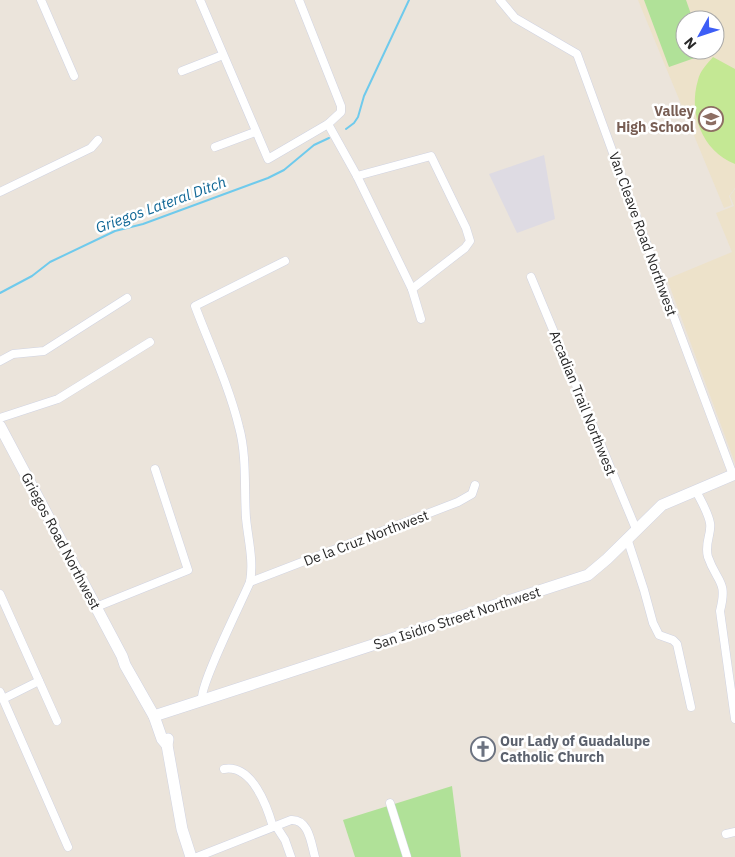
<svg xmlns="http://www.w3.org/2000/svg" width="735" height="857" font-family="'IBM Plex Sans',sans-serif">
  <rect width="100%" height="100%" fill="#ebe4db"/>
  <polygon fill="#dedbe3" points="544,155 555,219 517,233 489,174"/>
  <g fill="#ede2ca" fill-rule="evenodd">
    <path d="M 638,0 L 735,0 L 735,188 L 729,196 L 732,205 L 724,208 ZM 685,20 L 715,20 L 715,50 L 685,50 Z"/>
    <polygon points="735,189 735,463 667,279 732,252 716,213 734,206 730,196"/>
  </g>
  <g fill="#b0e198">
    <polygon points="644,0 686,0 693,20 685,20 685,50 704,50 706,54 669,67"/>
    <polygon points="452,786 461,857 355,857 343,820"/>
  </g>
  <path fill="#c4e894" d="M 713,57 L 735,69 L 735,164 C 702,151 688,113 698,80 C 700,71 707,64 713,57 Z"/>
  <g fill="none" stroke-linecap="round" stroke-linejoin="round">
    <g stroke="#6fcaec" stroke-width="2">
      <polyline points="346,129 354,123 358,117 364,96 409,0"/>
      <polyline points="0,293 32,276 50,262 115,231 143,224 268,178 284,170 314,145 329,138"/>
    </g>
    <defs>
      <g id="street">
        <polyline points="41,0 74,76"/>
        <polyline points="200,0 268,159 328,124"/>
        <polyline points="299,0 341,106 341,112 328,124 357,176 412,289 421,319"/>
        <polyline points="500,0 515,18 577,54 629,197 733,475"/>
        <polyline points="182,71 223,55"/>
        <polyline points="215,147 255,132"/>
        <polyline points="357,176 431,156 466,228 470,241 465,248 412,289"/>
        <polyline points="0,192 91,148 98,140"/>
        <polyline points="531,277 636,529"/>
        <polyline points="0,361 13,354 44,351 127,298"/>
        <polyline points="0,418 58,399 150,342"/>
        <path d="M 696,491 C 701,501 708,512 710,523 C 712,534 704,543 708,557 C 717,583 728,580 720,611 L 735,719"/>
        <polyline points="627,538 644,590 653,623 659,635 673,640 677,644 691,707"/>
        <polyline points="250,582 458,502 472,494 475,485"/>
        <polyline points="0,594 57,721"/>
        <polyline points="96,607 188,570 155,469"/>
        <polyline points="0,692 68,847"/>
        <polyline points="3,699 39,681"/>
        <path d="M 202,700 C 199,686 242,601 250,582 C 254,561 248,539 246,518 C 244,488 247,456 239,427 C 229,386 210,346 195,306 L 285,261"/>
        <path d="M 224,769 C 252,764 267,806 273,827"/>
        <polyline points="390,803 407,857"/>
        <polyline points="276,826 285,840 291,857"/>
        <polyline points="726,834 735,832"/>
        <path d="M 197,857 L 291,820 C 309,819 311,843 315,857"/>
      </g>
      <g id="secondary">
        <polyline points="0,426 122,656 125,665 154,716 162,739 167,745"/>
        <polyline points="154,716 588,575 607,559 662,505 735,474"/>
        <polyline points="168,739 167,745 182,829 191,857"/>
      </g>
    </defs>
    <use href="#street" stroke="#d0d3e2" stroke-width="9"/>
    <use href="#secondary" stroke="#d0d3e2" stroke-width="12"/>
    <use href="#street" stroke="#fff" stroke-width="8"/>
    <use href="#secondary" stroke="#fff" stroke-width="11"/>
  </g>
  <defs>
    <symbol id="school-ring" viewBox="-11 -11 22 22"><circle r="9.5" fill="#fff" stroke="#8d6e63" stroke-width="1.5"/><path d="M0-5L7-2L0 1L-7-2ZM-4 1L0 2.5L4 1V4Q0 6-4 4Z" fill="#8d6e63"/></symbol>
    <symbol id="church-ring" viewBox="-11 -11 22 22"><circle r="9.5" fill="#fff" stroke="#6b7280" stroke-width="1.5"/><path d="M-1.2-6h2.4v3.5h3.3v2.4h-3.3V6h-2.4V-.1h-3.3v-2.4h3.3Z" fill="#6b7280"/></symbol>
  </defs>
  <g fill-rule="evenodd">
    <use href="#school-ring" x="697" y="105" width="28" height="28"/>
    <use href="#church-ring" x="469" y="735" width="28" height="28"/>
  </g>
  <g text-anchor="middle" stroke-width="5" stroke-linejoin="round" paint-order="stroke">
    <g font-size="14" font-weight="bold" fill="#785e54" stroke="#fff" text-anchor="end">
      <text x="694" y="116">Valley<tspan x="694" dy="16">High School</tspan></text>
    </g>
    <g font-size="14" fill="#292929" stroke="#fff">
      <text transform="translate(643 234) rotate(70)" y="5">Van Cleave Road Northwest</text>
      <text transform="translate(583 403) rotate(68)" y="5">Arcadian Trail Northwest</text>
      <text transform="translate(366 538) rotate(-21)" y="5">De la Cruz Northwest</text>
      <text transform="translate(61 541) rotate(62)" y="5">Griegos Road Northwest</text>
      <text transform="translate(457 618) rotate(-18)" y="5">San Isidro Street Northwest</text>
    </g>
    <g font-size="14" font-weight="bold" fill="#5b616d" stroke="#fff" text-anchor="start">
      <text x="500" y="746">Our Lady of Guadalupe<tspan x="500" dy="16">Catholic Church</tspan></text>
    </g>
    <g font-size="15" font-style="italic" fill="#106796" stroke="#fff">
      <text transform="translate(161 205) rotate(-20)" y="5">Griegos Lateral Ditch</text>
    </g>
  </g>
  <g transform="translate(700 35) rotate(230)"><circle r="24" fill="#ffffff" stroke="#a9a9a9"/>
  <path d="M0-4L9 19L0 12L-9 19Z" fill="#3d5ef6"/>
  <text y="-8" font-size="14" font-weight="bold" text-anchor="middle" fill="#292929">N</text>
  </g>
</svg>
